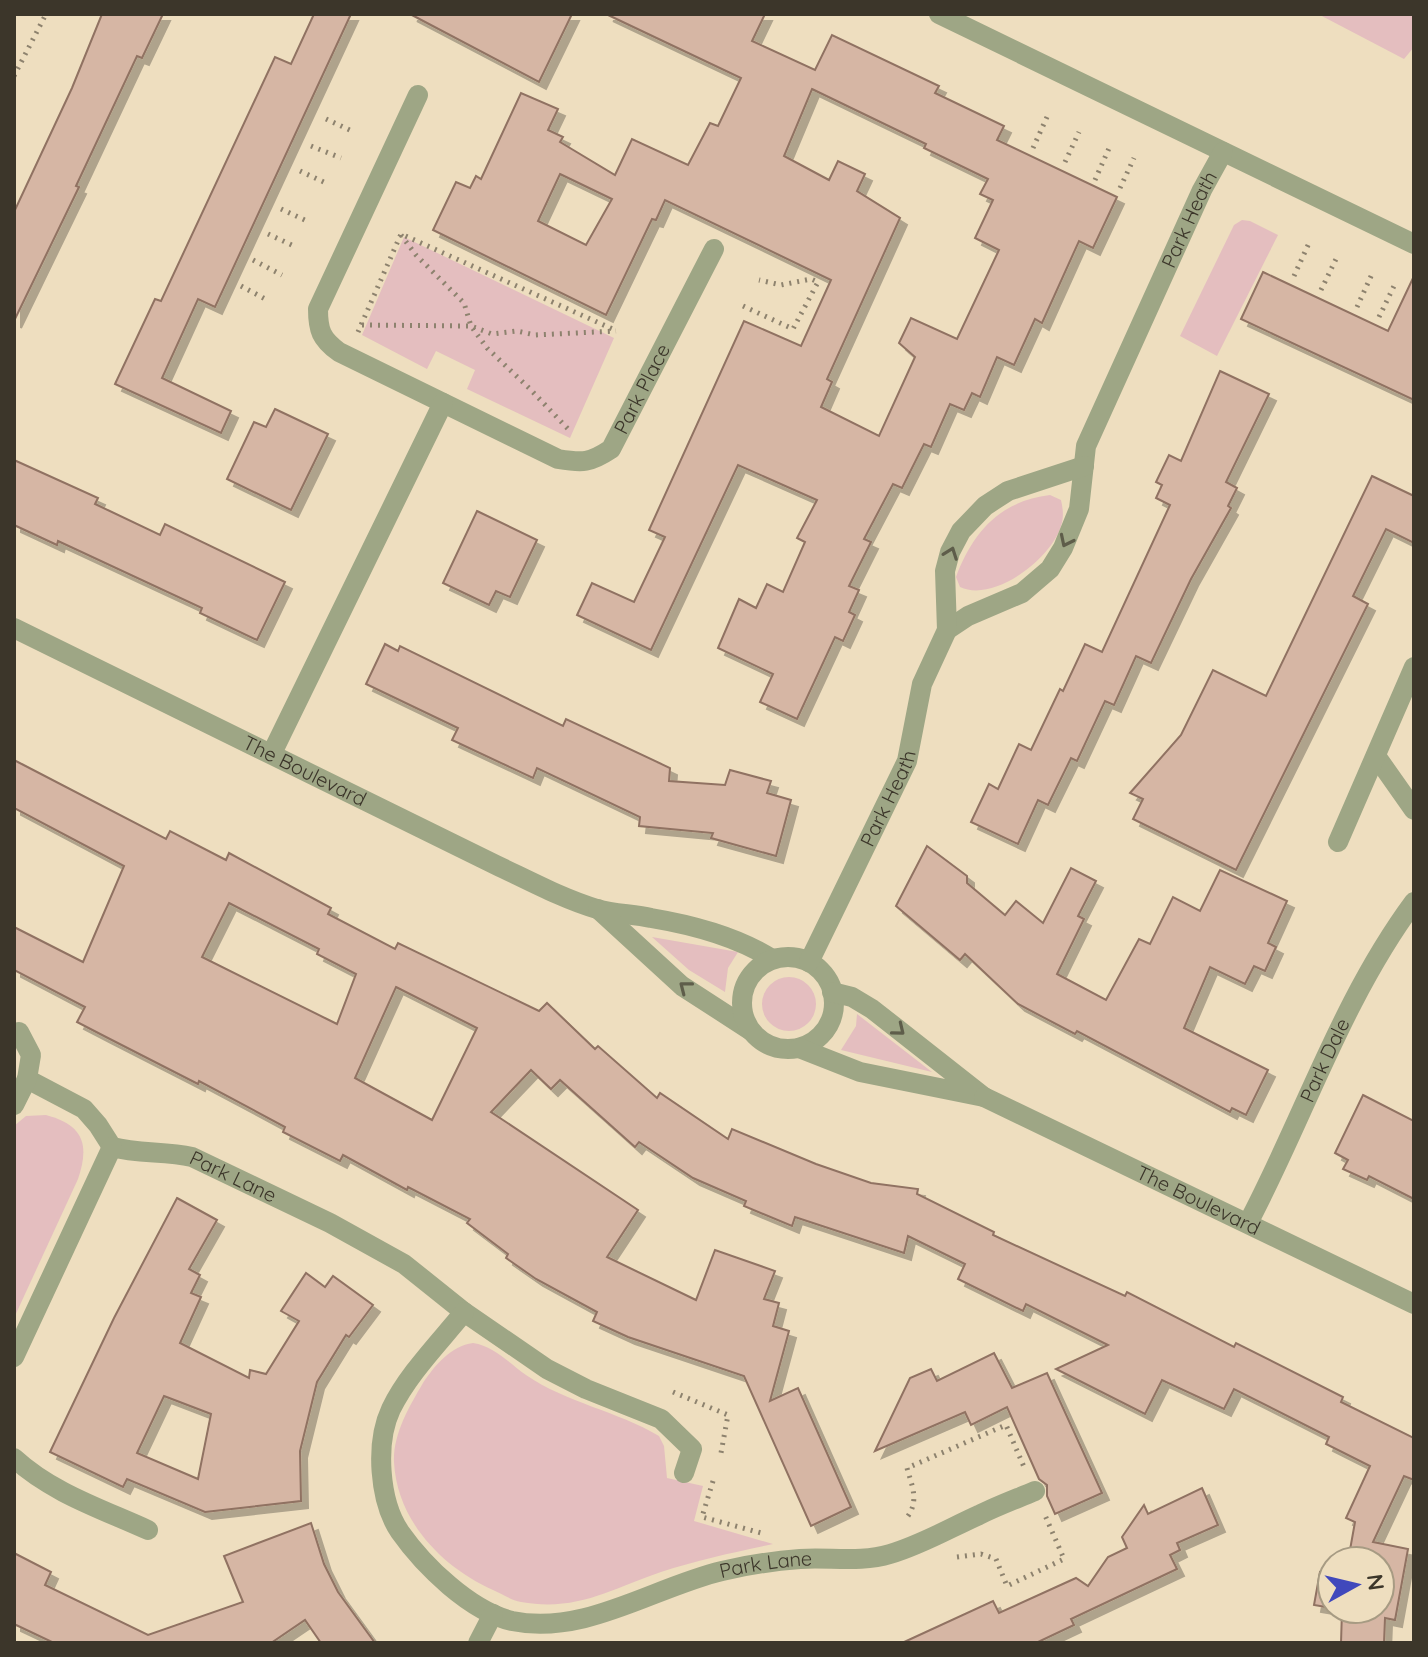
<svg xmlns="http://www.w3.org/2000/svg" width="1428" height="1657" font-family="Quicksand,sans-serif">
  <defs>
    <filter id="shadow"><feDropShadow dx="7" dy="7" stdDeviation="0" flood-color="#0004"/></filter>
  </defs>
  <rect width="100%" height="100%" fill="#eedebf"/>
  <g fill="#e4bebf">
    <polygon points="1318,14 1414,14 1414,47 1404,59"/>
    <polygon points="1242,220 1250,221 1278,235 1217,356 1180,336 1234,225"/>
    <polygon points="404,237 614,338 570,438 467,389 475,370 436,351 427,369 362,335"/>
    <path d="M 1050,495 L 1061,500 C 1063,509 1064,517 1061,526 C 1051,559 994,603 960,587 L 956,577 C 973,532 1000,501 1050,495 Z"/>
    <polygon points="652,937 738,952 728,968 725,992 689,970"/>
    <circle cx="789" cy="1004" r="27"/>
    <polygon points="857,1014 932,1072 841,1050 856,1026"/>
    <path d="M 46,1115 C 83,1125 90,1144 78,1179 L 14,1318 L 14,1126 L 26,1116 Z"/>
    <path d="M 473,1343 C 494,1346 509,1363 526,1375 C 567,1403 617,1411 659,1436 L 664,1446 L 667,1478 L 703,1486 L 694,1521 L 773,1544 C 735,1552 697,1560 661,1572 C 611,1589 577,1612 521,1602 C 511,1600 502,1594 493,1590 C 442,1567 397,1521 394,1462 C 393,1434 409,1407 423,1383 C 435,1365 451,1346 473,1343 Z"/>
  </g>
  <g fill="#d6b6a4" stroke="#907262" stroke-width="2" fill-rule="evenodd" filter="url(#shadow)">
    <polygon points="102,14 163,14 142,58 137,56 76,186 79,187 14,321 14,212 72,88"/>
    <polygon points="314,14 351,14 215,307 198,299 162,378 231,411 221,433 115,384 155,299 161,301 275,57 291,64"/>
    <polygon points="410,14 572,14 539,82"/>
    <path d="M 606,14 L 765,14 L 752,41 L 815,70 L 832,35 L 939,86 L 935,93 L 1004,126 L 997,140 L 1117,197 L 1093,248 L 1079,241 L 1042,323 L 1035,319 L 1014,365 L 997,357 L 980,397 L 972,393 L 964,410 L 950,404 L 931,447 L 924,444 L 902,488 L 893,484 L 864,539 L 871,542 L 849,586 L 859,590 L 849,612 L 855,615 L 843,641 L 835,637 L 797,719 L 760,702 L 773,674 L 718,648 L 739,599 L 756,608 L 767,584 L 783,592 L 805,542 L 797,538 L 817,500 L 738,465 L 651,650 L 577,615 L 592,583 L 634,602 L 665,537 L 649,530 L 744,321 L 801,346 L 831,280 L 665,200 L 656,220 L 652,219 L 606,315 L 433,230 L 456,182 L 470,188 L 476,176 L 481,179 L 521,93 L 558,109 L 548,130 L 563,137 L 560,142 L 615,175 L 632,139 L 688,165 L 710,123 L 718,126 L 741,78 ZM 812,89 L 926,144 L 924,148 L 988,179 L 980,194 L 993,200 L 975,238 L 999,250 L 957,339 L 911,318 L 899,343 L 915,357 L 879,436 L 821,407 L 832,382 L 827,379 L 900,218 L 857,191 L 865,174 L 838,161 L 829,180 L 784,156 ZM 560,174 L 612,199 L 586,245 L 538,221 Z"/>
    <polygon points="1263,272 1388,331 1414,276 1414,400 1241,319"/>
    <polygon points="1220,371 1269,394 1226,482 1237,488 1228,506 1231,508 1191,579 1151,663 1136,656 1114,705 1105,701 1077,761 1071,758 1048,805 1038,800 1018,844 971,822 989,784 998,789 1019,744 1031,750 1060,689 1063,691 1085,644 1102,652 1170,505 1156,498 1162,485 1156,482 1169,455 1181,461"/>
    <polygon points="275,409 328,434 291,510 227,479 254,422 266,427"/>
    <polygon points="14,460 98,498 95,504 160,535 165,524 285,582 257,640 200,613 202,608 58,541 57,545 14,525"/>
    <polygon points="1372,476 1414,496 1414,543 1386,529 1353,596 1368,604 1236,870 1133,819 1143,799 1130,793 1181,735 1213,670 1266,696"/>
    <polygon points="477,511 537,540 510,597 496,591 489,605 443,583"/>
    <polygon points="385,644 398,651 400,646 563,726 566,719 670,768 669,781 725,785 730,770 771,781 767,793 791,800 776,856 711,838 713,833 639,826 640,817 537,768 533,778 452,740 458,728 366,684"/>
    <path d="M 14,760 L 166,839 L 170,831 L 226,860 L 229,853 L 331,908 L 328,914 L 395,949 L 398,943 L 539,1011 L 547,1003 L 595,1049 L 598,1046 L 657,1098 L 660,1093 L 728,1139 L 732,1129 L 816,1164 L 871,1183 L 918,1189 L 917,1194 L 994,1232 L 993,1235 L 1125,1296 L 1127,1292 L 1234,1347 L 1236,1343 L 1343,1397 L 1341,1402 L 1414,1438 L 1414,1480 L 1404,1476 L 1373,1542 L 1408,1549 L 1395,1620 L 1385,1618 L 1384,1643 L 1341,1643 L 1342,1610 L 1337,1609 L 1380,1609 L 1380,1561 L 1348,1561 L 1355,1522 L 1346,1518 L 1370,1466 L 1326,1444 L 1329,1437 L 1234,1389 L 1224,1409 L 1162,1380 L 1145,1414 L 1056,1369 L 1108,1345 L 1026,1304 L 1023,1311 L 958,1279 L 965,1264 L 908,1236 L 904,1253 L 795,1217 L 792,1226 L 744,1206 L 746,1201 L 693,1178 L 639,1142 L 635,1147 L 560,1080 L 551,1089 L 531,1070 L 491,1112 L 638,1210 L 607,1257 L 696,1300 L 715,1250 L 775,1271 L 764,1299 L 779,1303 L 773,1326 L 789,1331 L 770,1401 L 798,1388 L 851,1507 L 811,1526 L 744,1376 L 628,1337 L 593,1321 L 597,1312 L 536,1279 L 506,1258 L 508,1254 L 467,1223 L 470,1219 L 408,1187 L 407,1190 L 343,1155 L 340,1161 L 283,1132 L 285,1127 L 199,1081 L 198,1084 L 106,1037 L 77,1022 L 85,1007 L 14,970 L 14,927 L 83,962 L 124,866 L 14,808 ZM 229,903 L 319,949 L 317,954 L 356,974 L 337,1024 L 202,957 ZM 396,987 L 477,1028 L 432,1120 L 355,1078 Z"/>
    <polygon points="927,846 967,876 967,883 1005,915 1016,901 1043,923 1071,868 1096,881 1078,916 1084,919 1057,974 1106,1000 1139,939 1150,944 1173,897 1200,911 1220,870 1287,901 1268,943 1276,947 1265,971 1254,966 1245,984 1210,967 1184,1028 1268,1070 1246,1115 1232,1108 1230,1112 1077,1031 1075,1034 1018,1004 965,954 960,960 896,906"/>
    <polygon points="1363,1095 1414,1121 1414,1199 1369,1176 1367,1180 1343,1169 1348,1160 1335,1153"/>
    <path d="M 177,1198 L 217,1220 L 189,1269 L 200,1275 L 191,1293 L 201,1297 L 180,1343 L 249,1378 L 250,1370 L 266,1374 L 299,1321 L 281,1311 L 306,1273 L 325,1287 L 333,1276 L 373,1305 L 349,1337 L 346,1335 L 317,1382 L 300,1451 L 301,1501 L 205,1512 L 127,1479 L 123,1487 L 50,1452 L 114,1318 ZM 164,1396 L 211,1414 L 198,1479 L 137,1453 Z"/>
    <polygon points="994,1353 1012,1388 1047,1373 1102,1493 1055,1514 1047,1496 1047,1485 1039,1479 1007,1407 971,1425 965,1412 875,1451 910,1378 931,1369 937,1381"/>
    <polygon points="1202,1488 1218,1525 1177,1543 1180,1550 1170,1555 1177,1569 1071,1619 1074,1625 1036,1643 902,1643 993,1601 999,1613 1076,1578 1088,1586 1108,1557 1127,1548 1122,1537 1144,1505 1148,1514"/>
    <polygon points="311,1523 324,1564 338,1592 375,1643 321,1643 305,1620 271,1643 54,1643 14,1624 14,1553 51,1572 45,1585 148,1635 243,1602 224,1556"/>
    <polygon points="1320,1572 1332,1574 1332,1608 1314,1605"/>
  </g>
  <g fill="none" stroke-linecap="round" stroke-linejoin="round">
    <g stroke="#8d826e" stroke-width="5" stroke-dasharray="2 6" stroke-linecap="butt">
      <polyline points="14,76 46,14"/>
      <polyline points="326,119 354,132"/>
      <polyline points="311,146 341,158"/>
      <polyline points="1033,148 1047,117"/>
      <polyline points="1065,162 1079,132"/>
      <polyline points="300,171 328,184"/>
      <polyline points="1095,180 1110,146"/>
      <polyline points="1120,188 1134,158"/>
      <polyline points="281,209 309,222"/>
      <polyline points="268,234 296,247"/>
      <polyline points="401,235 416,255 464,303 471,326 487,348 529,388 571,432"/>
      <polyline points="253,260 282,275"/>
      <polyline points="1294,276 1309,243"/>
      <polyline points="241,286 269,301"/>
      <polyline points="1321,290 1337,257"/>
      <polyline points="743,306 793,329 818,282 811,279 781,285 759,280"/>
      <polyline points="1357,307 1372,274"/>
      <polyline points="1379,317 1394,286"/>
      <polyline points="362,325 471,326 492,334 517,331 535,335 616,331"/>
      <polyline points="358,332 401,234 617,331"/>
      <polyline points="673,1392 728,1415 721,1453"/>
      <polyline points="713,1481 702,1517 765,1534"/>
      <path d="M 908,1516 C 919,1500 912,1486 907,1468 L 1006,1425 L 1024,1467"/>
      <polyline points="957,1557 981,1554 996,1559 1007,1586 1064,1559 1044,1513"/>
    </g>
    <g stroke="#9ea685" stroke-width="20">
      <polyline points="939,14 1414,244"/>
      <path id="s1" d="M 418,95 L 318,309 C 318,330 321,339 339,352 L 558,459 C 583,463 590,463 611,449 L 714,249"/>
      <path id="s2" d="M 14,628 L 496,865 C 528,880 563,899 597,909 C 614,914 634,914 651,918 C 693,925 736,936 772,959"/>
      <path id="s3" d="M 947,630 L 968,616 L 1022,593 L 1050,569 L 1063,548 L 1079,509 L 1086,446 L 1202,190 L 1223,152"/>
      <polyline points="272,753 443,403"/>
      <polyline points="1376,756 1414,810"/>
      <polyline points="1338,842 1414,667"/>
      <polyline points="598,909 682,986 750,1030"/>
      <circle cx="788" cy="1003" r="46"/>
      <path id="s4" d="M 809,962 L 907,761 L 922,684 L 947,630 L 945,571 L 950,552 L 961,531 L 985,506 L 1008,491 L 1084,466"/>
      <polyline points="799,1048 860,1072 984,1097 872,1009 852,997 832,992"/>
      <path id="s5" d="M 27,1079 L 84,1109 L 98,1125 L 112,1147 C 138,1154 165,1151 192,1157 L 330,1223 L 404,1264 L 464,1312 L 547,1369 L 586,1389 L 661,1419 L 692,1449 L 684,1473"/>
      <path id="s6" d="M 984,1097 L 1414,1304"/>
      <polyline points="14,1105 27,1079 31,1055 19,1032"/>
      <path id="s7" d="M 1248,1223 C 1304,1117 1342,999 1414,902"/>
      <path id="s8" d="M 464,1312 C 439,1343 408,1374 391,1409 C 375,1443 379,1501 400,1532 C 424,1566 470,1611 512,1621 C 585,1636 654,1587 722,1571 C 747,1565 774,1561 800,1559 C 830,1557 861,1563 890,1554 C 921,1545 950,1528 979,1515 C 997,1506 1016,1499 1035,1491"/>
      <polyline points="14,1357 112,1147"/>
      <path d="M 14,1458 C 52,1493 102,1509 148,1530"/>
      <polyline points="478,1643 493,1614"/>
    </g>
  </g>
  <defs><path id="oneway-chevron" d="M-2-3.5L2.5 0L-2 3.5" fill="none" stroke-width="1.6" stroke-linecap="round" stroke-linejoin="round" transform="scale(2)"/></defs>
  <g stroke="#5e5d4a">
    <use href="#oneway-chevron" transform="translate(1066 541) rotate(116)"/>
    <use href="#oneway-chevron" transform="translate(951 553) rotate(-70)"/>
    <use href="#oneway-chevron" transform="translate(685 987) rotate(-142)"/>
    <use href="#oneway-chevron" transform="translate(899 1030) rotate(39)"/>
  </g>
  <g text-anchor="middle" stroke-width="8" stroke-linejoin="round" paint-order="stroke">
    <g font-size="20" fill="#3c362a" stroke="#eedebf">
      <text dy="7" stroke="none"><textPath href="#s3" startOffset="500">Park Heath</textPath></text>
      <text dy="7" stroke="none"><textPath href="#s1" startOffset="654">Park Place</textPath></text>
      <text dy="7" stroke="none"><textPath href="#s2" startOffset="324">The Boulevard</textPath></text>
      <text dy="7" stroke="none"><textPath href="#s4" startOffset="182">Park Heath</textPath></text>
      <text dy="7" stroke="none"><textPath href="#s7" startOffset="180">Park Dale</textPath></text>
      <text dy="7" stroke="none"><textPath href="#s5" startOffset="238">Park Lane</textPath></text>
      <text dy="7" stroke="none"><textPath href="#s6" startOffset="238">The Boulevard</textPath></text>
      <text dy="7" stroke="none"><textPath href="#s8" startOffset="658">Park Lane</textPath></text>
    </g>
  </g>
  <rect width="1428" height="1657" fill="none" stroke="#3c362a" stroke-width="32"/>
  <g transform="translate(1356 1585) rotate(82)"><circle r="38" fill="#eedebf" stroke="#a79b83" stroke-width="2"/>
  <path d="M0-6L14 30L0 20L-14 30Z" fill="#4048bc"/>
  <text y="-12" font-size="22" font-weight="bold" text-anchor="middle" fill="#3c362a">N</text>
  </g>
</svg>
